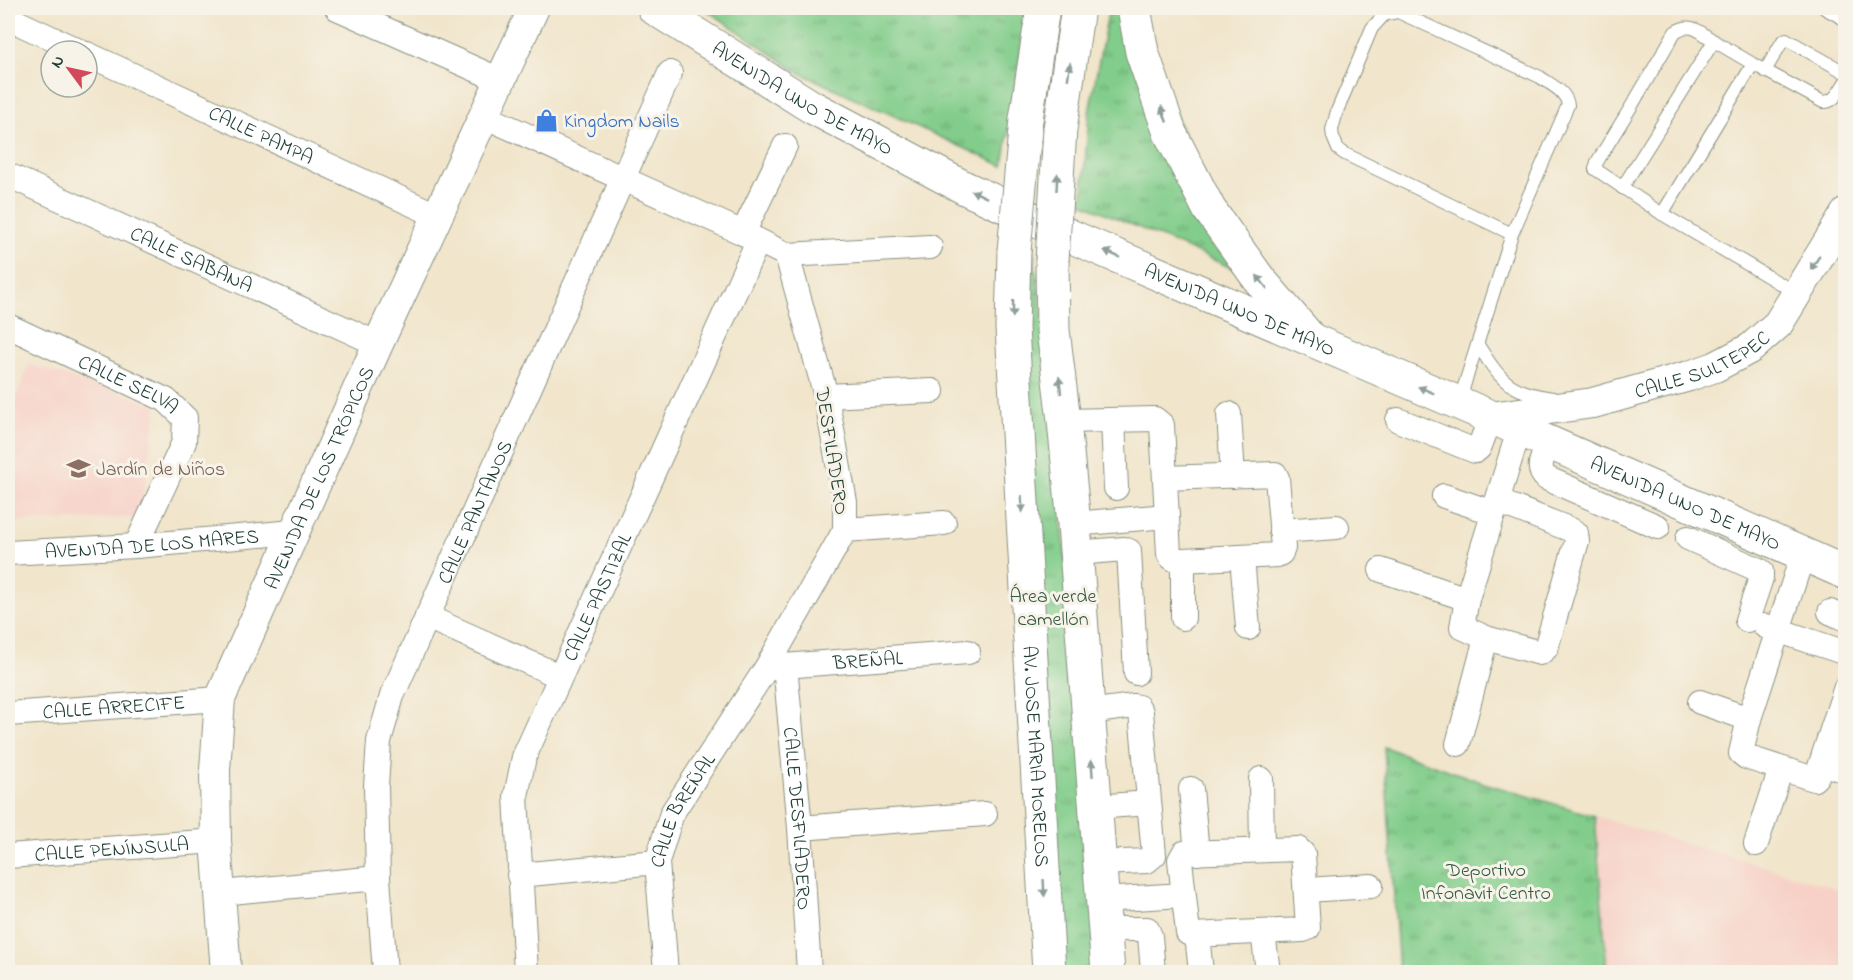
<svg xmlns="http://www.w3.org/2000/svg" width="1853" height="980" font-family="'Indie Flower',sans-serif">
  <defs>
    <pattern id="grass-tufts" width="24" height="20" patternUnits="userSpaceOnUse" patternTransform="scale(1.5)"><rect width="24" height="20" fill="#82cd8b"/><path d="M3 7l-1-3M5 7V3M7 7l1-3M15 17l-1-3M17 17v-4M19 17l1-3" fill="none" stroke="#6aa872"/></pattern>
  </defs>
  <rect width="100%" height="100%" fill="#f7f3e8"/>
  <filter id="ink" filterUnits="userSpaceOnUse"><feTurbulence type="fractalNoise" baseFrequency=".0167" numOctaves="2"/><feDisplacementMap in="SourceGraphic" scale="12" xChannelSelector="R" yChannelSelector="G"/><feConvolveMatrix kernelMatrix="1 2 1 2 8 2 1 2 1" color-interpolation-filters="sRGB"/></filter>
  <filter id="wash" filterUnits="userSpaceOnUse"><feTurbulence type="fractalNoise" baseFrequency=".008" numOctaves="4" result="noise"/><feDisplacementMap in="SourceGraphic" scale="24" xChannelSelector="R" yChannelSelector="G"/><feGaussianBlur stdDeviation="1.35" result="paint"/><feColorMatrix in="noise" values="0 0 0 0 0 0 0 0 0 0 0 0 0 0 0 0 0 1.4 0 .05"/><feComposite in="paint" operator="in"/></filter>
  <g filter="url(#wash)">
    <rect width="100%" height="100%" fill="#f1e5cb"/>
    <g fill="#f7d1c7">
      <polygon points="29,364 157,405 140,518 8,522 8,418"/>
      <polygon points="1595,816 1845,891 1845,972 1607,972"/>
    </g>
    <g fill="url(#grass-tufts)" stroke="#508560" stroke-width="1.5">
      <polygon points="704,8 1027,8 1003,166 798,72"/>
      <polygon points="1109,8 1128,8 1246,274 1082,203 1089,113"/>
      <polygon points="1027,238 1032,245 1046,340 1102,972 1057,972 1025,551"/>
      <polygon points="1384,747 1484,783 1595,816 1607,972 1399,972"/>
    </g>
  </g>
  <g filter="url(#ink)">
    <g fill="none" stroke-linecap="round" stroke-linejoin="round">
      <defs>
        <g id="service">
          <polyline points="1824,8 1846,20"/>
          <path d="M 1714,41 C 1700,32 1691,21 1675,32 L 1634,102 L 1597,162 L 1595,169 L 1662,214 L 1796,293"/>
          <path d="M 1753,64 L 1823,102 C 1835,103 1840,89 1846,81"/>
          <polyline points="1765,71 1782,42 1786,39 1846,73"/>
          <polyline points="1622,188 1714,41 1753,64 1662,214"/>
          <path d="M 1478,345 C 1501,381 1509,392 1553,398"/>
          <path d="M 1459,402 L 1512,234 L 1568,105 C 1566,91 1551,85 1540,77 L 1398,12 L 1384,15 L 1372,28 L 1337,111 L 1332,130 L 1333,137 L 1338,149 L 1345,154 L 1512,234"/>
        </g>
        <g id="minor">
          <polyline points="337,8 500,80"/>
          <polyline points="8,18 79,51"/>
          <path id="s1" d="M 87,54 L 436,215"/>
          <polyline points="484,116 743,233 787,255 930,247"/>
          <path id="s2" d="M 8,175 L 378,344"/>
          <polyline points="743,233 785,146"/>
          <path id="s3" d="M 8,326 L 166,400 L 185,418 L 184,442 L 136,546"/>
          <polyline points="826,396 932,391"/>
          <polyline points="1229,414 1233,476"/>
          <polyline points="1113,420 1116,488"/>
          <polyline points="1398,420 1475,451 1479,448 1491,417"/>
          <path d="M 1064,421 L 1155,419 L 1162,425 L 1169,554 C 1172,560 1176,560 1183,560 L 1277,555 L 1281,553 L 1283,548 L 1277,478 L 1275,474 L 1166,478"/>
          <path d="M 1549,443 C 1544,455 1535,468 1546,478 L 1658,527"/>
          <polyline points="1444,496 1494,513"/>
          <polyline points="1497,501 1569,529 1576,533 1577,541 1546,648 1540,653 1486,638 1462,627 1467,599 1519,430"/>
          <polyline points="1074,524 1167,516"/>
          <polyline points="845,530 944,523"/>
          <polyline points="1281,531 1337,527"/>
          <polyline points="1688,538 1761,571 1761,578 1747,620"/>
          <path id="s4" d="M 8,553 L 136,546 L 294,532"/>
          <polyline points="1076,553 1124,549 1129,551 1136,673"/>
          <polyline points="1803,554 1749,719 1741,753 1746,757 1814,779 1817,776 1846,687"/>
          <polyline points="1242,557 1248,628"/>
          <polyline points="1381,570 1467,599"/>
          <polyline points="1830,612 1846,619"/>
          <polyline points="427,617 559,676"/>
          <polyline points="1183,618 1183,560"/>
          <polyline points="1765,626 1846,653"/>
          <path id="s5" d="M 785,665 L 800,828 L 809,972"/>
          <path id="s6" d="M 770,667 L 968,652"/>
          <polyline points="1700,702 1749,719"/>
          <polyline points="1088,712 1134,706 1138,707 1141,712 1154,855 1147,861 1099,863"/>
          <path id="s7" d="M 8,714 L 220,699"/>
          <polyline points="1458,744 1486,638"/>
          <polyline points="1822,763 1846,771"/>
          <polyline points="1261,779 1262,850"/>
          <polyline points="1191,789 1197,853"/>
          <polyline points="1095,807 1149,803"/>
          <polyline points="800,828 985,814"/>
          <polyline points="1756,844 1781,769"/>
          <polygon points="1298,849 1303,854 1308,928 1303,930 1192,935 1188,933 1180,860 1184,853"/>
          <path id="s8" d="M 8,856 L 216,841"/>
          <polyline points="519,875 657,862"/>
          <polyline points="1306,890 1371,886"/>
          <polyline points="221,893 378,878"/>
          <polyline points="1102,900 1183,895"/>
          <polyline points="1104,929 1147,929 1150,936 1153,972"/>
          <polyline points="1263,932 1268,972"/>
          <polyline points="1197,935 1201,972"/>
          <path id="s9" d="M 385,972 L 378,878 L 376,786 L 379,741 L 392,696 L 670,73"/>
          <path id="s10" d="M 526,972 L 516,796 L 524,757 L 758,241"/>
          <path id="s11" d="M 666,972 L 657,862 L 672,813 L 767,667 L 845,530 L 845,502 L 826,396 L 787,255"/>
        </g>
        <g id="tertiary">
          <path id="s12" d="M 1491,417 L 1593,403 L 1689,376 L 1715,367 L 1751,348 L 1778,324 L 1846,213"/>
          <path id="s13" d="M 226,972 L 216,841 L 215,770 L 220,699 L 378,344 L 534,8"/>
        </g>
        <g id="secondary">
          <path id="s14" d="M 654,8 L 812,107 L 965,188 L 1070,236 L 1491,417 L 1846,573"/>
          <polyline points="1134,8 1142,52 1170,133 1209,209 1259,279 1308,336"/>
          <polyline points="1026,119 1043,8"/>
          <polyline points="1060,129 1078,8"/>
          <path id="s15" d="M 1014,251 L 1012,328 L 1049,972"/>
          <polyline points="1052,261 1053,330 1064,421 1074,524 1108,972"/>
        </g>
      </defs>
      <use href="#service" stroke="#889180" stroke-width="14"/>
      <use href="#minor" stroke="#889180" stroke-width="26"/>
      <use href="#tertiary" stroke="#889180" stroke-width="32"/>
      <use href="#secondary" stroke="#889180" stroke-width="35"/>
      <use href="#service" stroke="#fff" stroke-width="12"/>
      <use href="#minor" stroke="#fff" stroke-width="24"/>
      <use href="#tertiary" stroke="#fff" stroke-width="30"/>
      <use href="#secondary" stroke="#fff" stroke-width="33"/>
      <defs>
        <g id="secondary-bridge">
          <polyline points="1014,251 1026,119"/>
          <polyline points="1052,261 1060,129"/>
        </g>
      </defs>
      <use href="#secondary-bridge" stroke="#889180" stroke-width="35" stroke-linecap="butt"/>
      <use href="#secondary-bridge" stroke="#fff" stroke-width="33"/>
    </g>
    <defs><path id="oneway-solid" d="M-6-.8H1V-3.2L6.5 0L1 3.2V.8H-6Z" transform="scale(1.5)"/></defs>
    <g fill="#8f9e9a">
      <use href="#oneway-solid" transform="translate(1069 71) rotate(-82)"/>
      <use href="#oneway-solid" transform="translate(1164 114) rotate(-109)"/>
      <use href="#oneway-solid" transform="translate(1057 182) rotate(-86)"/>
      <use href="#oneway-solid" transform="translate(979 194) rotate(-155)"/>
      <use href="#oneway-solid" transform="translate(1112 254) rotate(-156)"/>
      <use href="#oneway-solid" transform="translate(1815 263) rotate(122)"/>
      <use href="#oneway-solid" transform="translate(1262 282) rotate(-129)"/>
      <use href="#oneway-solid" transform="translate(1013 309) rotate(91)"/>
      <use href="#oneway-solid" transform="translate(1060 385) rotate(-97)"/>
      <use href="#oneway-solid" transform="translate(1426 390) rotate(-157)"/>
      <use href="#oneway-solid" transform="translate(1022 504) rotate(87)"/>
      <use href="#oneway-solid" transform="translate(1092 768) rotate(-94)"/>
      <use href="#oneway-solid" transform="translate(1044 888) rotate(87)"/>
    </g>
  </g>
  <defs>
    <symbol id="shop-bare" viewBox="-9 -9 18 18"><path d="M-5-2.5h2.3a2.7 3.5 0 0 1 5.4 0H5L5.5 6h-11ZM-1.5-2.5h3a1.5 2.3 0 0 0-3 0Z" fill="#3f7fe0" stroke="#f7f3e8" stroke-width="2.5" paint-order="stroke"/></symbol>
    <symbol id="school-bare" viewBox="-9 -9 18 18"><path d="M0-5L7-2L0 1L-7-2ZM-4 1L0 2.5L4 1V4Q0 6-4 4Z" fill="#8d6e63" stroke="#f7f3e8" stroke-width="2.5" paint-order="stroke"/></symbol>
  </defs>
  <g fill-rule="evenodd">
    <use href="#shop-bare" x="530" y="104" width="33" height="33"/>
    <use href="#school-bare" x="62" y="452" width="33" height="33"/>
  </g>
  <g text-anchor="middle" stroke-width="6" stroke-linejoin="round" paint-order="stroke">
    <g font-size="20" fill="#1f3d34" stroke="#f7f3e8">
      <text dy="7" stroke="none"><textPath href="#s14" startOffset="174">AVENIDA UNO DE MAYO</textPath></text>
      <text dy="7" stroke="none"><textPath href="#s1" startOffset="192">CALLE PAMPA</textPath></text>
      <text dy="7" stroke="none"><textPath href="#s2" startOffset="202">CALLE SABANA</textPath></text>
      <text dy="7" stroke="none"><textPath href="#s14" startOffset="660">AVENIDA UNO DE MAYO</textPath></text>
      <text dy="7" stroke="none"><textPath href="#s12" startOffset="219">CALLE SULTEPEC</textPath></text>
      <text dy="7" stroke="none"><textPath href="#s3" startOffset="134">CALLE SELVA</textPath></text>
      <text transform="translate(833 451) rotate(81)" y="7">DESFILADERO</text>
      <text dy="7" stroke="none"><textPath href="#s13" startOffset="516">AVENIDA DE LOS TRÓPICOS</textPath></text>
      <text dy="7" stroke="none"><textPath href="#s14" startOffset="1146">AVENIDA UNO DE MAYO</textPath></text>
      <text dy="7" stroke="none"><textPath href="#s9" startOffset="480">CALLE PANTANOS</textPath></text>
      <text dy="7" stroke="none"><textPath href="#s4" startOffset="144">AVENIDA DE LOS MARES</textPath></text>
      <text dy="7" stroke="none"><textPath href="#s10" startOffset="392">CALLE PASTIZAL</textPath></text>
      <text dy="7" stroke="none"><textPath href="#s6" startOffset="98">BREÑAL</textPath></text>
      <text dy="7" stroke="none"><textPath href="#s7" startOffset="106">CALLE ARRECIFE</textPath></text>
      <text dy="7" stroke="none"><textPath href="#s15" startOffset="506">AV. JOSE MARIA MORELOS</textPath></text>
      <text dy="7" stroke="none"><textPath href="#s11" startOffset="168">CALLE BREÑAL</textPath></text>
      <text dy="7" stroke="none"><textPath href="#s5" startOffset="154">CALLE DESFILADERO</textPath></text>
      <text dy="7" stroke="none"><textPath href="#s8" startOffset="104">CALLE PENÍNSULA</textPath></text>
    </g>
    <g font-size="20" fill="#366cbe" stroke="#f7f3e8" text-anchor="start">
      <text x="564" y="127">Kingdom Nails</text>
    </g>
    <g font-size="20" fill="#785e54" stroke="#f7f3e8" text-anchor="start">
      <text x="96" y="475">Jardín de Niños</text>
    </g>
    <g font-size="20" fill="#335a45" stroke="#f7f3e8">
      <text x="1053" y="602">Área verde<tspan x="1053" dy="23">camellón</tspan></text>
      <text x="1486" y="876">Deportivo<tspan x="1486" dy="23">Infonavit Centro</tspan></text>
    </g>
  </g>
  <rect width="1853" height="980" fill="none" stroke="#f7f3e8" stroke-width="30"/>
  <g transform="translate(69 69) rotate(303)"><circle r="28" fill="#f7f3e8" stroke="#a1aaa0" stroke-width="1.5"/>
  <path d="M0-4.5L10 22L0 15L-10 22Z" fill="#d1495b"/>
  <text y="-9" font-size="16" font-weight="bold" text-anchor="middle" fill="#1f3d34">N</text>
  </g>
</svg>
